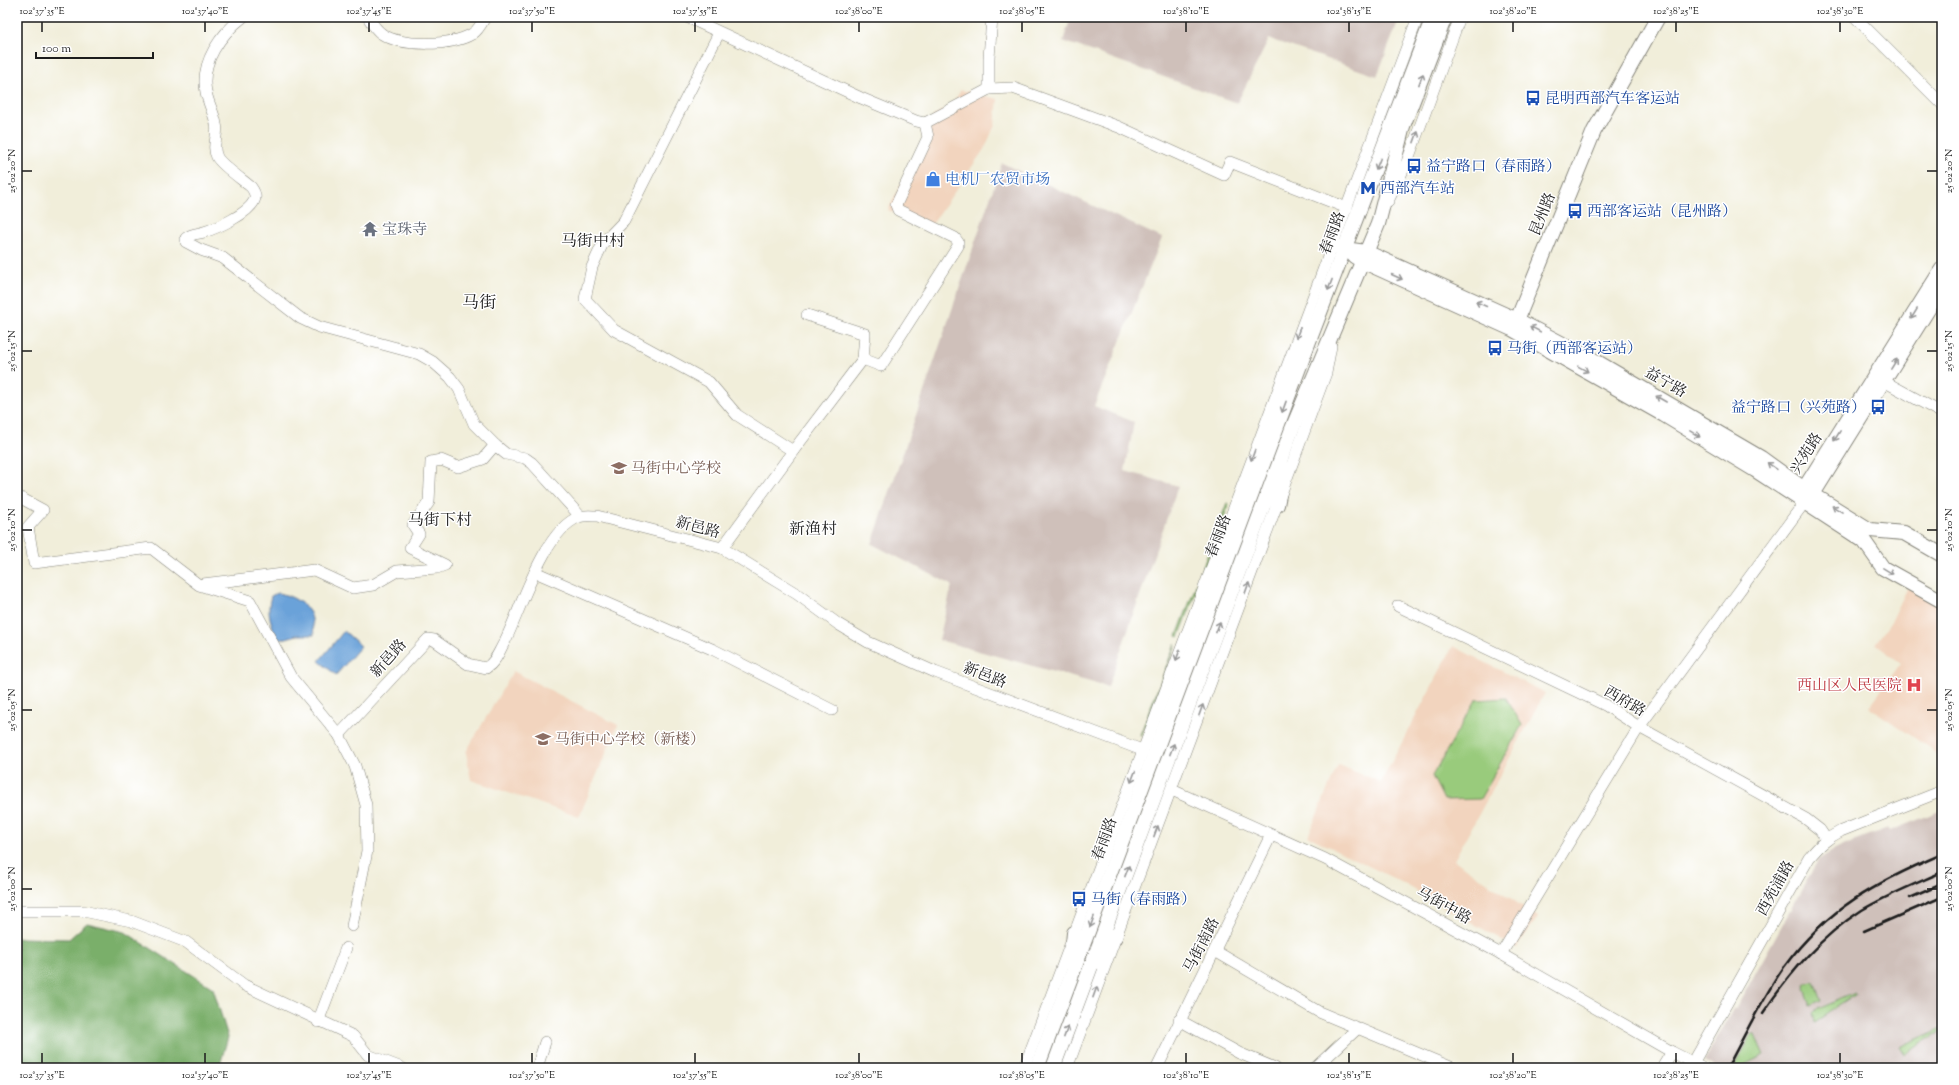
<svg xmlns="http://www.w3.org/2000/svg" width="1959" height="1085" font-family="'Sorts Mill Goudy','Noto Serif SC',serif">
  <rect width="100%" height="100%" fill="#fff"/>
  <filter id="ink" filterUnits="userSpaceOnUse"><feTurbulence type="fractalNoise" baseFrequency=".025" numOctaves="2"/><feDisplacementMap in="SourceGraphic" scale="8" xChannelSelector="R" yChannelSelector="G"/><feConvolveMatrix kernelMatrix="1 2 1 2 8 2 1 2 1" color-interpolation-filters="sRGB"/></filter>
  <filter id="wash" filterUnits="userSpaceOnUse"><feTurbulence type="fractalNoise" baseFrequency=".012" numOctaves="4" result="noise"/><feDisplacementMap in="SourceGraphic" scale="16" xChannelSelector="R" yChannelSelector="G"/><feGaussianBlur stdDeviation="0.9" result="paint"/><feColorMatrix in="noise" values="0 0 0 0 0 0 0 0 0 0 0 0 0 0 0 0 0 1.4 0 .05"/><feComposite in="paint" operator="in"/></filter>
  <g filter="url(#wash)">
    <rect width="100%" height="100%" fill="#f1eeda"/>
    <g fill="#f2d4be">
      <polygon points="961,90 998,99 995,125 985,148 930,227 888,210 929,129 934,115 951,107"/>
      <polygon points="1908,587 1942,606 1942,762 1931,749 1869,707 1901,663 1875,644 1892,620"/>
      <polygon points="1453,646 1545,693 1454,860 1538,917 1516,948 1401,882 1308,836 1338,765 1381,782"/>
      <polygon points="513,671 618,725 579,817 471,780 466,752"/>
    </g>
    <g fill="#cfc0ba">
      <polygon points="1071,17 1400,17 1377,76 1269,39 1237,103 1063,41"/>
      <polygon points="1002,163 1162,238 1094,406 1134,422 1125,471 1178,486 1108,687 939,640 952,585 872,544"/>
      <polygon points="1942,810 1942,1068 1716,1068 1704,1061 1733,1009 1735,1010 1818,860 1838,847 1888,828 1890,831"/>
    </g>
    <g fill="#99cb7b" stroke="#5a744c">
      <polygon points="1227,503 1229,504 1179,637 1177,636"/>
      <polygon points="1175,644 1176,644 1142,735 1140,735"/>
      <polygon points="1506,698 1522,725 1480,799 1444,800 1432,776 1476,700"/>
      <polygon points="1814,982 1821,1001 1811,1006 1805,988 1807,983"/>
      <polygon points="1855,993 1855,995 1815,1022 1813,1014 1818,1009"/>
      <polygon points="1942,1028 1942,1031 1922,1042 1904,1055 1899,1047"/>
      <polygon points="1754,1033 1764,1055 1738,1068 1733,1068 1749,1038"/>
    </g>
    <polygon fill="#7aaf6b" stroke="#4b6644" points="87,923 125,932 213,988 228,1037 219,1068 17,1068 17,938 69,939"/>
    <g fill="#6ba2d9" stroke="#445f7a">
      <path d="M 277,593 C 287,594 302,601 308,610 C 313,615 313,628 314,635 L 297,635 L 279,640 C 271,626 266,612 271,596 Z"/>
      <polygon points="344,631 361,646 336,675 319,661"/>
    </g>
  </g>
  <g filter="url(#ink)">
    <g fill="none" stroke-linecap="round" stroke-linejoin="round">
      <defs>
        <g id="minor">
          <path d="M 243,17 C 221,34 200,62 206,92 C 208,103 214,113 216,124 C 219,135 211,146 217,157 C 220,164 244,181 251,187 C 254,191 257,196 254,201 C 248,214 217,228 204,232 C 198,234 192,233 186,238 L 186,242 L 201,250 L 223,258 L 300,318 L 319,327 L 419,354 L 433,362 L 450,377 L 459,389 L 474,424 L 495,445 L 506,454 L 525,458 L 532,463 L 580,516"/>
          <path d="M 368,17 C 372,23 375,29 382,34 C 402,47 451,46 472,34 C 478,31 482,23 485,17"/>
          <polyline points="687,17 861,98 916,121 925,123 989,89 1013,88 1119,127 1224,175 1230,162 1347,208"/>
          <polyline points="1855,17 1942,104"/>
          <polyline points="719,33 624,221 603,243 592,267 585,299 614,330 709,382 737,415 793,451"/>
          <polyline points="989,89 989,58 992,17"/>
          <polyline points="1388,201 1407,162 1460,17"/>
          <polyline points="863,359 881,366 958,246 958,242 955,238 898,210 896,205 928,137 925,123"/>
          <polyline points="1878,378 1942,413"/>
          <polyline points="17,496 43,510 28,527 34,563 151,548 199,585 250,601 291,677 339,735 355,766 366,805 367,851 352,926"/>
          <polyline points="722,548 793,451 863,359 865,334 807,315"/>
          <polyline points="535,572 714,650 832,710"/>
          <polyline points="203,584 314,570 353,588 373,585 397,571 437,568 445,565 410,548 419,534 413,525 429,502 431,462 441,460 458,467 483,459 495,445"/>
          <polyline points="1398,606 1605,705 1639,727 1806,819 1820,830 1826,839"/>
          <path d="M 339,735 L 428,639 L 434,640 L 468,664 L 486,668 C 496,662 499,651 505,641 C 521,609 544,530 579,517 C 584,515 592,516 597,516 L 722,548 L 797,594 L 838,624 L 868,642 L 935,672 L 1142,750"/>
          <polyline points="1172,790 1325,859 1501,954 1672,1052 1704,1068"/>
          <polyline points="17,911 83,911 131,921 186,942 244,985 353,1036 368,1055 402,1068"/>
          <polyline points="1215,951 1319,1012 1453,1068"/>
          <polyline points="1501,954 1639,727 1804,503"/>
          <polyline points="1179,1020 1239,1053 1275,1068"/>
          <polyline points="318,1022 346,948"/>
          <path d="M 1693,1063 L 1809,858 C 1819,846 1827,838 1841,831 L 1942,791"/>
          <polyline points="537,1068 545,1042"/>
          <polyline points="1024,1068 1418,17"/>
          <polyline points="1067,1068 1326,373 1331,346"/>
          <polyline points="1157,1068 1271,835"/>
          <polyline points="1315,1068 1358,1028"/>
          <polyline points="1662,1068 1672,1052"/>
        </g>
        <g id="major">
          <polyline points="1332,244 1344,249 1366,252 1517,320 1597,362 1761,458 1804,489 1870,530 1904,533 1942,555"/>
          <polyline points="1354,256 1362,261 1512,329 1664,415 1755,470 1864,541 1883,568 1942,601"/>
          <polyline points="1517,320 1594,131 1658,17"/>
          <polyline points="1804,497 1804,489 1942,269"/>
          <polyline points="1806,501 1813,494 1942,287"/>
          <polyline points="1277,505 1284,469"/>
          <polyline points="1216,554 1233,530"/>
          <polyline points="1099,962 1116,935"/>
          <polyline points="1071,963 1074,933"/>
          <polyline points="1037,1068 1306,349 1433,17"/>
          <polyline points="1053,1068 1292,429 1378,224 1403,126 1445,17"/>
        </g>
      </defs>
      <use href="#minor" stroke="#86857b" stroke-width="12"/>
      <use href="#major" stroke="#86857b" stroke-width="16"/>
      <use href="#minor" stroke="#fff" stroke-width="11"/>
      <use href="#major" stroke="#fff" stroke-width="14"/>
      <g stroke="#1c1c1c" stroke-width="2.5">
        <polyline points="1910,898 1942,884"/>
        <polyline points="1864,931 1942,897"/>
        <path d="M 1763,1013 C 1790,973 1820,937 1862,910 C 1887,895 1915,884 1942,872"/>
        <path d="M 1727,1068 C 1745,1035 1762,998 1784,967 C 1827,908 1877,882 1942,854"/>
      </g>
    </g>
    <defs><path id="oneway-shaft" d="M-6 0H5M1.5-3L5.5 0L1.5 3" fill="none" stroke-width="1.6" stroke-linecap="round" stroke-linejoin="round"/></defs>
    <g stroke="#999">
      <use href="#oneway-shaft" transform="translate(1421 79) rotate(-69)"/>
      <use href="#oneway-shaft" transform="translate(1416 137) rotate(-70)"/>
      <use href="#oneway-shaft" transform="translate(1378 164) rotate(112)"/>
      <use href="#oneway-shaft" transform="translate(1397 277) rotate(24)"/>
      <use href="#oneway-shaft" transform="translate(1330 285) rotate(111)"/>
      <use href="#oneway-shaft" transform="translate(1481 304) rotate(-156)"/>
      <use href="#oneway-shaft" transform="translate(1914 314) rotate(122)"/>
      <use href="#oneway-shaft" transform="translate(1535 329) rotate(-152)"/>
      <use href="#oneway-shaft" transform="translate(1298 333) rotate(110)"/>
      <use href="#oneway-shaft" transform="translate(1894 364) rotate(-58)"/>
      <use href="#oneway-shaft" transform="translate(1583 369) rotate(29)"/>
      <use href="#oneway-shaft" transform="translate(1661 399) rotate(-150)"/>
      <use href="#oneway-shaft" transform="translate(1284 407) rotate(110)"/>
      <use href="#oneway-shaft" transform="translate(1695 434) rotate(31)"/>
      <use href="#oneway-shaft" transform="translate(1837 436) rotate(122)"/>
      <use href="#oneway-shaft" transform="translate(1253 455) rotate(110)"/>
      <use href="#oneway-shaft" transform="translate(1772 466) rotate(-145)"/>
      <use href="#oneway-shaft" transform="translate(1837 509) rotate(-148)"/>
      <use href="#oneway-shaft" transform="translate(1888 571) rotate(31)"/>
      <use href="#oneway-shaft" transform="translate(1247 588) rotate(-70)"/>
      <use href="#oneway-shaft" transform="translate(1218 627) rotate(-69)"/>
      <use href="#oneway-shaft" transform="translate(1178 655) rotate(110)"/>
      <use href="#oneway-shaft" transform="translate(1201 710) rotate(-70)"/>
      <use href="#oneway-shaft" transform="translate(1172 749) rotate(-69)"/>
      <use href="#oneway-shaft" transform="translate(1133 777) rotate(111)"/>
      <use href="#oneway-shaft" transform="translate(1156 831) rotate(-69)"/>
      <use href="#oneway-shaft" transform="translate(1127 871) rotate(-69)"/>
      <use href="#oneway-shaft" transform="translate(1092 922) rotate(110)"/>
      <use href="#oneway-shaft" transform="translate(1095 992) rotate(-70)"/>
      <use href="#oneway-shaft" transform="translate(1066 1032) rotate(-69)"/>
    </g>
  </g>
  <path fill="none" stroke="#1c1c1c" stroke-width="1.5" d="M 42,22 L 42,32M 205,22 L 205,32M 369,22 L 369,32M 532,22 L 532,32M 695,22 L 695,32M 859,22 L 859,32M 1022,22 L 1022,32M 1186,22 L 1186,32M 1349,22 L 1349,32M 1513,22 L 1513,32M 1676,22 L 1676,32M 1840,22 L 1840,32M 22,171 L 32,171M 1927,171 L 1937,171M 22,351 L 32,351M 1927,351 L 1937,351M 22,530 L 32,530M 1927,530 L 1937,530M 22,710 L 32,710M 1927,710 L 1937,710M 22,889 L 32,889M 1927,889 L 1937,889M 42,1053 L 42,1063M 205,1053 L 205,1063M 369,1053 L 369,1063M 532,1053 L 532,1063M 695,1053 L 695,1063M 859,1053 L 859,1063M 1022,1053 L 1022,1063M 1186,1053 L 1186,1063M 1349,1053 L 1349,1063M 1513,1053 L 1513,1063M 1676,1053 L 1676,1063M 1840,1053 L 1840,1063"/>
  <defs>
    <symbol id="bus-bare" viewBox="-9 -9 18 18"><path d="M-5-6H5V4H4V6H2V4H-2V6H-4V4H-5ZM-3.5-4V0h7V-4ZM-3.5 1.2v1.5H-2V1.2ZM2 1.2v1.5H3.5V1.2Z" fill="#1a4fb4" stroke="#fff" stroke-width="2.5" paint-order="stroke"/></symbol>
    <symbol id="shop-bare" viewBox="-9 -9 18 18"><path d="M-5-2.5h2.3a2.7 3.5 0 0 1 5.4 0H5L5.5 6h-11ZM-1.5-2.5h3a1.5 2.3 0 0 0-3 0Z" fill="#3f7fe0" stroke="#fff" stroke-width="2.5" paint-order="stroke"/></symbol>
    <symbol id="metro-bare" viewBox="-9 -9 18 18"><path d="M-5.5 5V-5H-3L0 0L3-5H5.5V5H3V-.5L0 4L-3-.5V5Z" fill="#1a4fb4" stroke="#fff" stroke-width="2.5" paint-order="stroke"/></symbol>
    <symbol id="temple-bare" viewBox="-9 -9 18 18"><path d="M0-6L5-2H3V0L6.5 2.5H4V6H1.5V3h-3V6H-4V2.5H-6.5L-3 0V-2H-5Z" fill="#6b7280" stroke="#fff" stroke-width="2.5" paint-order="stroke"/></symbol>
    <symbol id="school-bare" viewBox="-9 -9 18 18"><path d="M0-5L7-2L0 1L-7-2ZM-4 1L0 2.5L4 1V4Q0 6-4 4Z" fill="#8d6e63" stroke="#fff" stroke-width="2.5" paint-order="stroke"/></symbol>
    <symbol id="hospital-bare" viewBox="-9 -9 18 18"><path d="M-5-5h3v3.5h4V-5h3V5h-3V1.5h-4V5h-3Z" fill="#e0444e" stroke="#fff" stroke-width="2.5" paint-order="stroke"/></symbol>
  </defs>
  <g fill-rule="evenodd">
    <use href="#bus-bare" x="1522" y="87" width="22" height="22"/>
    <use href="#bus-bare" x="1403" y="155" width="22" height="22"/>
    <use href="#shop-bare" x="922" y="168" width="22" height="22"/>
    <use href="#metro-bare" x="1357" y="177" width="22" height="22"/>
    <use href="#bus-bare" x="1564" y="200" width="22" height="22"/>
    <use href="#temple-bare" x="359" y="218" width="22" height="22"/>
    <use href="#bus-bare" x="1484" y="337" width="22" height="22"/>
    <use href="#bus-bare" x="1867" y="396" width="22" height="22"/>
    <use href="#school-bare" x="608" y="457" width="22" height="22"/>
    <use href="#hospital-bare" x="1903" y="674" width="22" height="22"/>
    <use href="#school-bare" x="532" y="728" width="22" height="22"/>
    <use href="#bus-bare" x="1068" y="888" width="22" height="22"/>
  </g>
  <g text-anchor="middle" stroke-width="3" stroke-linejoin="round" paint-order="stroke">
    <g font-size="15" fill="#164399" stroke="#fff" text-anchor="start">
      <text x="1545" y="103">昆明西部汽车客运站</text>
      <text x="1426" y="171">益宁路口（春雨路）</text>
      <text x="1380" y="193">西部汽车站</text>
      <text x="1587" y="216">西部客运站（昆州路）</text>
      <text x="1507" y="353">马街（西部客运站）</text>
      <text x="1866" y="412" text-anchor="end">益宁路口（兴苑路）</text>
      <text x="1091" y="904">马街（春雨路）</text>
    </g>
    <g font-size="15" fill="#366cbe" stroke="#fff" text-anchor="start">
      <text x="945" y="184">电机厂农贸市场</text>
    </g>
    <g font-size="15" fill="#1c1c1c" stroke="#fff">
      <text transform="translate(1542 214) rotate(-68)" y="5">昆州路</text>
      <text transform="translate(1332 233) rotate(-69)" y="5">春雨路</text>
      <text transform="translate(1666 382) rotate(30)" y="5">益宁路</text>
      <text transform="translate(1806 453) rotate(-58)" y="5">兴苑路</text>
      <text transform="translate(698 527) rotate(15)" y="5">新邑路</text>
      <text transform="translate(1218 536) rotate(-69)" y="5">春雨路</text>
      <text transform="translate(388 658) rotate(-48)" y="5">新邑路</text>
      <text transform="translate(985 675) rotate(21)" y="5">新邑路</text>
      <text transform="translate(1625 701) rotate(30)" y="5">西府路</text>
      <text transform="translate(1104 839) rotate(-70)" y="5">春雨路</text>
      <text transform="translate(1775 888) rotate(-61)" y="5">西苑浦路</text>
      <text transform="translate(1444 905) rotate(29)" y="5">马街中路</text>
      <text transform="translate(1201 945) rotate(-63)" y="5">马街南路</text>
    </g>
    <g font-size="15" fill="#5b616d" stroke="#fff" text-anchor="start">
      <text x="382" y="234">宝珠寺</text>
    </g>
    <g font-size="15" fill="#785e54" stroke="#fff" text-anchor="start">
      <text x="631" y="473">马街中心学校</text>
      <text x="555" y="744">马街中心学校（新楼）</text>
    </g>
    <g font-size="15" fill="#be3a42" stroke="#fff" text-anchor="end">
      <text x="1902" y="690">西山区人民医院</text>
    </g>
    <g font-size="16" fill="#1c1c1c" stroke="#fff">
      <text x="593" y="246">马街中村</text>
      <text x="440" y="525">马街下村</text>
      <text x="813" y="534">新渔村</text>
    </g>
    <g font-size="17" fill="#1c1c1c" stroke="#fff">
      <text x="479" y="308">马街</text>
    </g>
  </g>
  <rect width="1959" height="1085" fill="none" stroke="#fff" stroke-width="44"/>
  <path d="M36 52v6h117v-6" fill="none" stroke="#1c1c1c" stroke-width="2"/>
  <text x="42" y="52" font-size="12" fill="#1c1c1c" stroke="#ffffff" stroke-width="3" paint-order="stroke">100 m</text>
  <rect x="22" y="22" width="1915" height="1041" fill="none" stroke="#1c1c1c" stroke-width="1.5"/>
  <g font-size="10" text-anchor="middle" fill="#1c1c1c">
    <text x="42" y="14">102°37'35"E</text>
    <text x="205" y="14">102°37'40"E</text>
    <text x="369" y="14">102°37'45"E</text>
    <text x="532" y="14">102°37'50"E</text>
    <text x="695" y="14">102°37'55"E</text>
    <text x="859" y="14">102°38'00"E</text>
    <text x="1022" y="14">102°38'05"E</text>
    <text x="1186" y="14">102°38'10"E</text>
    <text x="1349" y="14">102°38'15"E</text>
    <text x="1513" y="14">102°38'20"E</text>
    <text x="1676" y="14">102°38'25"E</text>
    <text x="1840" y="14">102°38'30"E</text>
    <text transform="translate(11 171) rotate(-90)" y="4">25°02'20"N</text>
    <text transform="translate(1948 171) rotate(-90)" y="4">25°02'20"N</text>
    <text transform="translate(11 351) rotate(-90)" y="4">25°02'15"N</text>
    <text transform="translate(1948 351) rotate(-90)" y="4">25°02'15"N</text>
    <text transform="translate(11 530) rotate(-90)" y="4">25°02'10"N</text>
    <text transform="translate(1948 530) rotate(-90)" y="4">25°02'10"N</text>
    <text transform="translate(11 710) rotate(-90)" y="4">25°02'05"N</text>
    <text transform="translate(1948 710) rotate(-90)" y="4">25°02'05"N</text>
    <text transform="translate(11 889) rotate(-90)" y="4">25°02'00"N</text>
    <text transform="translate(1948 889) rotate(-90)" y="4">25°02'00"N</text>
    <text x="42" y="1078">102°37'35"E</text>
    <text x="205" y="1078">102°37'40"E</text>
    <text x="369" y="1078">102°37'45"E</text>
    <text x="532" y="1078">102°37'50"E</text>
    <text x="695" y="1078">102°37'55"E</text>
    <text x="859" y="1078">102°38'00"E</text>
    <text x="1022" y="1078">102°38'05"E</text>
    <text x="1186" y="1078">102°38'10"E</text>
    <text x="1349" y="1078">102°38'15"E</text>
    <text x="1513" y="1078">102°38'20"E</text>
    <text x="1676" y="1078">102°38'25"E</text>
    <text x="1840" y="1078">102°38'30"E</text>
  </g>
</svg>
